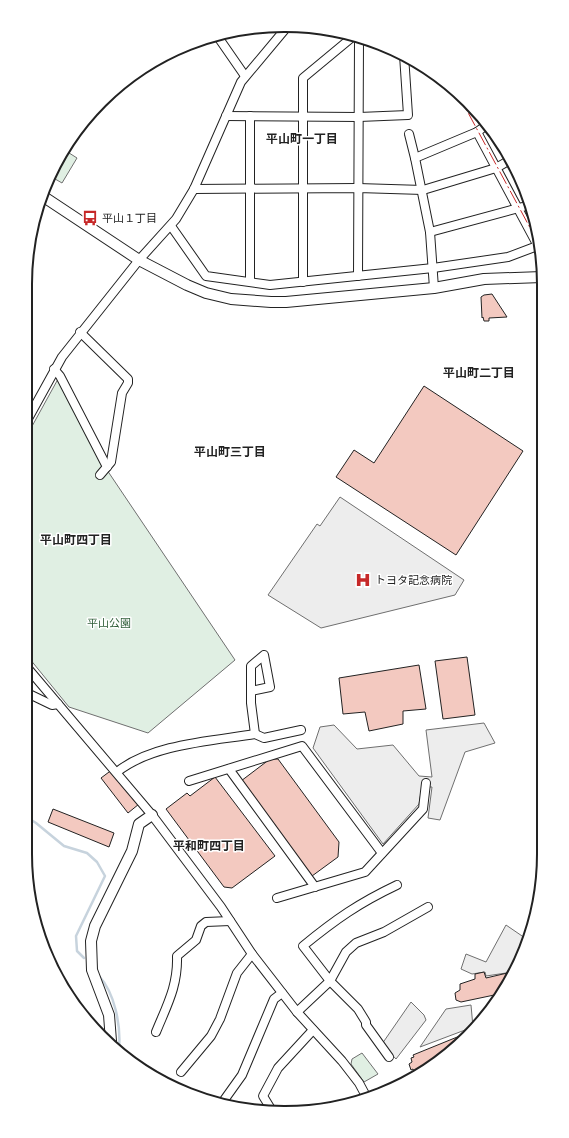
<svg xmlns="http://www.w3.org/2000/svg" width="569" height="1138" font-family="Commissioner,'Noto Sans JP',sans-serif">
  <rect width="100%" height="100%" fill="#fff"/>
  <g fill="#e0efe3" stroke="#6f6f6f">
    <polygon points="66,151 77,158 62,183 50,176 52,170"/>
    <polygon points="58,379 105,467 235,660 148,733 69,707 25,653 25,439"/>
    <polygon points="362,1053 378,1074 364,1082 351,1064 352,1059"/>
  </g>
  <g fill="#ededed" stroke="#6f6f6f">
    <polygon points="340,497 464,580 455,595 321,628 268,595 317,524 320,526"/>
    <polygon points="484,723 495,743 465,752 440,820 428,818 432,787 422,787 419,804 383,844 313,748 320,727 334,725 357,749 393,745 419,776 432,777 426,730"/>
    <polygon points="506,925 525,938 519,963 514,964 506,973 486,976 485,972 472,974 461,969 466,954 486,962"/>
    <polygon points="411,1002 424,1015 426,1020 396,1059 382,1044"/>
    <polygon points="471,1005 473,1027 420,1047 446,1009"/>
  </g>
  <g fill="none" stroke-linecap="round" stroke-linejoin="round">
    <g stroke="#c7d3dd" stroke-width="2.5">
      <polyline points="25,816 36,823 64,846 87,853 97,862 105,876 76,936 77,951 84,958"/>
      <path d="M 99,976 C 115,993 121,1026 119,1049"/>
    </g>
  </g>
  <g fill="#f3c9c0" stroke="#222">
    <polygon points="492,294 507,317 489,318 489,321 484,321 483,317 482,318 481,297 484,295"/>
    <polygon points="424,386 523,451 456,555 336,477 354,450 374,463"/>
    <polygon points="467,657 475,715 443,719 435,661"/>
    <polygon points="419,665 426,709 403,711 403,724 369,731 365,712 343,714 339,678"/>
    <polygon points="270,759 278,759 339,842 338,857 312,876 241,781"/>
    <polygon points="113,769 139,804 128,813 101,778"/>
    <polygon points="215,777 275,856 232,888 224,887 166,809 187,793 190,796"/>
    <polygon points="53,809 114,833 109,847 48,822"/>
    <polygon points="516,971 499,994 461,1002 456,1000 455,993 460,990 460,984 475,979 475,974 484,972 486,978"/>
    <polygon points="472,1031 468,1037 417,1073 415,1074 413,1069 411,1070 409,1064 412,1062 411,1058 414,1057 413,1055"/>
  </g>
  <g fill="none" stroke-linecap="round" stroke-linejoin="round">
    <defs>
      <g id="minor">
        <polyline points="218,37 245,76"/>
        <polyline points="226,116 359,117 408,115 404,55"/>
        <polyline points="250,116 250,281"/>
        <polyline points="477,132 538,246"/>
        <polyline points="409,134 415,158"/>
        <polyline points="194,189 358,188 423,190 496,168 510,160"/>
        <polyline points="171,226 206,276 270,285 433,268 508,257 540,245"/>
        <polyline points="430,232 530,205"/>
        <polyline points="358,276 359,41"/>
        <polyline points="303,282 303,78 350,39"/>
        <polyline points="434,288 430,232 415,158 477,132 488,124"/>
        <polyline points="80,332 128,379 128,383 122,393 111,462 100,475"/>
        <polyline points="54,369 60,376 107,467"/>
        <polyline points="25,424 62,357 139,260 176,219 194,189 241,82 287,27"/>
        <polyline points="25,665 152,815 221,907 252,954 297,1012 342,1061 359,1083 366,1096"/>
        <polyline points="251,691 270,687 264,655 251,666 251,703 255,734"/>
        <polyline points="25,692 52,705 58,704"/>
        <polyline points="229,769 315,887"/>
        <path d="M 117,772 C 152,744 212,741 255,734 L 264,738 L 301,730"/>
        <polyline points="189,781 302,746 382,853"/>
        <path d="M 397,885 C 359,903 336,919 303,946 L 330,981 L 346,952 L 356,943 L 384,932 L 428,907"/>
        <polyline points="277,898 365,872 423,809 426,783"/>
        <polyline points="297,1012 330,981 358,1009 366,1022 366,1025 389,1057"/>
        <path d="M 156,1032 C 167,1005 178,986 177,956 L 196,940 L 201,926 L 206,922 L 230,921"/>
        <polyline points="181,1072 211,1036 220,1019 237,973 252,954"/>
        <polyline points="222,1103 242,1075 274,999 282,993"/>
        <polyline points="271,1109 263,1096 278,1068 313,1030"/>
      </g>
      <g id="tertiary">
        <polyline points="44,197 139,260 187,285 206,293 231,299 271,302 286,302 434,288 484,279 542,277"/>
        <polyline points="111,1041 109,1015 92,970 91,941 95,926 132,851 139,824 152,815"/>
      </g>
    </defs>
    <use href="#minor" stroke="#222" stroke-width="10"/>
    <use href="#tertiary" stroke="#222" stroke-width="12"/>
    <use href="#minor" stroke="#fff" stroke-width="8"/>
    <use href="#tertiary" stroke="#fff" stroke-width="10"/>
    <polyline stroke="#c62828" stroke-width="1" stroke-dasharray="14 3 2 3" stroke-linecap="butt" points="458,94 542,250"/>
  </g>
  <defs>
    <symbol id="bus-bare" viewBox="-9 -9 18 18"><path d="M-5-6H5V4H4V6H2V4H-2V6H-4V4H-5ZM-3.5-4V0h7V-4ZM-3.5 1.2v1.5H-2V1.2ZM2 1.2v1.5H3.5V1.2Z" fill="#c62828" stroke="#fff" stroke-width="2.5" paint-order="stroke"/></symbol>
    <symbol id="hospital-bare" viewBox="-9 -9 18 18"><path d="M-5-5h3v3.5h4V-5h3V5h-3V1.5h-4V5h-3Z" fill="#c62828" stroke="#fff" stroke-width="2.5" paint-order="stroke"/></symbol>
  </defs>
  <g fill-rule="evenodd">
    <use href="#bus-bare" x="79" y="207" width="22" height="22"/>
    <use href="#hospital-bare" x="352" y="569" width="22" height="22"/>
  </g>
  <g text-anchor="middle" stroke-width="3" stroke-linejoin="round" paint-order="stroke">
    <g font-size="11" fill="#222" stroke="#fff" text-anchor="start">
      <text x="102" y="222">平山１丁目</text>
      <text x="375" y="584">トヨタ記念病院</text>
    </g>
    <g font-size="11" fill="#2f5e38" stroke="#fff">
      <text x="109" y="627">平山公園</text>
    </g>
    <g font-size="12" font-weight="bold" fill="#222" stroke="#fff">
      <text x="302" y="143">平山町一丁目</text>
      <text x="479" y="377">平山町二丁目</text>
      <text x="230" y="456">平山町三丁目</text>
      <text x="76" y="544">平山町四丁目</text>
      <text x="209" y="850">平和町四丁目</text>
    </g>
  </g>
  <path d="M0 0H569V1138H0ZM284 32H285A252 252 0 0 1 537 284V854A252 252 0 0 1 285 1106H284A252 252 0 0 1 32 854V284A252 252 0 0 1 284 32Z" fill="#fff" fill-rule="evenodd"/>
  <path fill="none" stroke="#222" stroke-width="2" d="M284 32H285A252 252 0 0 1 537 284V854A252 252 0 0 1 285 1106H284A252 252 0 0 1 32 854V284A252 252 0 0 1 284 32Z"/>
</svg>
